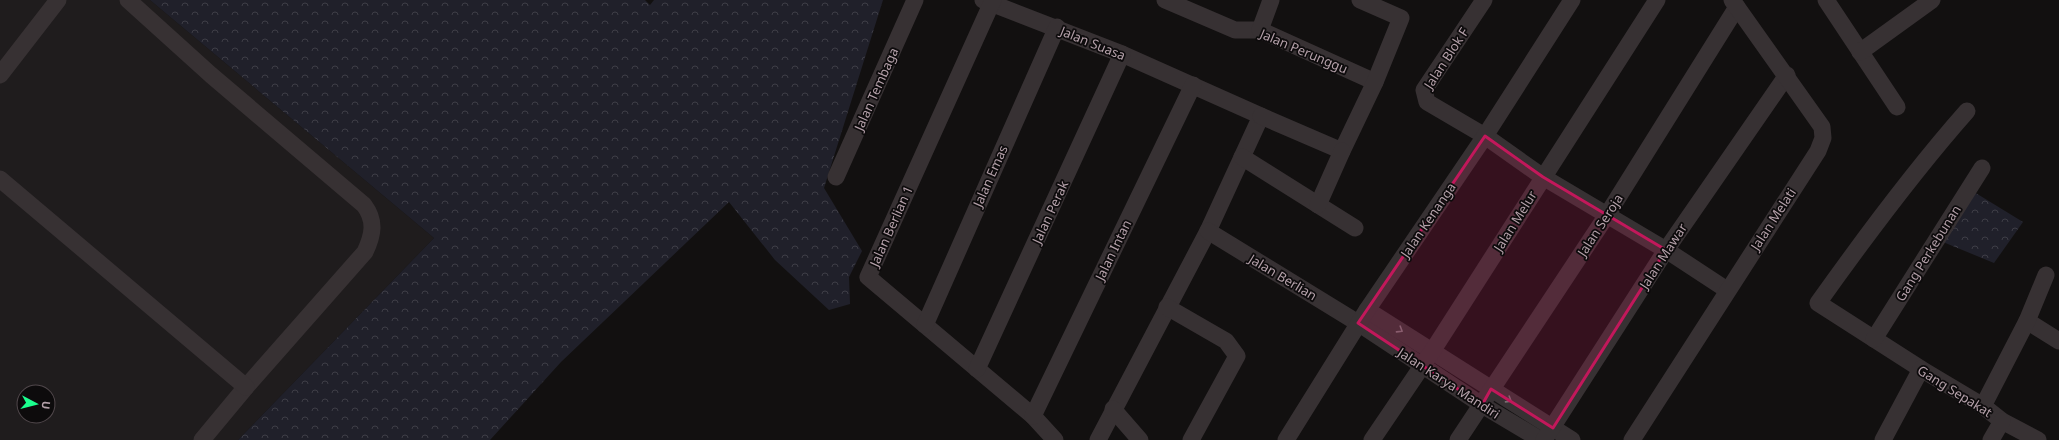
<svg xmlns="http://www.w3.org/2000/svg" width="2059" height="440" font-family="'Noto Sans',sans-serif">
  <defs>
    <pattern id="forest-crowns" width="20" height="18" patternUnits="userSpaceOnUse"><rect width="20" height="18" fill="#20202a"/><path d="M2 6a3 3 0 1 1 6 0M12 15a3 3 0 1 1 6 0" fill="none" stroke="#3e3d46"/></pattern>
  </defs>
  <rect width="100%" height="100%" fill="#121010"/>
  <path fill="#1f1c1d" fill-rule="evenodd" d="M 0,0 L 150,0 L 434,238 L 238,440 L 0,440 ZM 24,392 L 48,392 L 48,416 L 24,416 Z"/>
  <g fill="url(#forest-crowns)">
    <polygon points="150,0 645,0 650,5 654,0 883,0 824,188 862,251 849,277 850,304 829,310 775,260 729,202 561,362 490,440 238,440 434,238"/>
    <polygon points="1974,192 2023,222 1994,263 1943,242"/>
  </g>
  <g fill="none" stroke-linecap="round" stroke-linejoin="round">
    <g stroke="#373133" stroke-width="17">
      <path d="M 128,0 L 211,75 L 364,205 C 376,221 373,235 365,252 L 246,387 L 202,440"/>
      <polyline points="983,0 1122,54 1261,116 1208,231 1098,440"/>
      <polyline points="993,0 868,277 1033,416 1055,440"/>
      <polyline points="1165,0 1235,30 1260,30 1375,82"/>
      <polyline points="1484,0 1424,90 1427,102 1485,136 1543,177 1666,250 1727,290"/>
      <polyline points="1826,0 1897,107"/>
      <polyline points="1260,30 1271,0"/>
      <polyline points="1860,52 1932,0"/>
      <polyline points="0,75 58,0"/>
      <path d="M 1967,111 C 1913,172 1865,237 1818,303 L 1921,369 L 1983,406 L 2002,421 L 2038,440"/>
      <polyline points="1261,116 1342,151 1375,82 1401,18 1360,0"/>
      <polyline points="1242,157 1355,228"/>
      <polyline points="836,177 915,0"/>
      <polyline points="0,179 246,387"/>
      <polyline points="1318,205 1342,151"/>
      <polyline points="1208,231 1358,323 1482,405 1541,440"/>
      <polyline points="1167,307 1226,341 1237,356 1191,440"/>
      <polyline points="1367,310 1572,440"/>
      <polyline points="2027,321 2059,341"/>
      <polyline points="925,325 1057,27"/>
      <polyline points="1874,339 1982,168"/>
      <polyline points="977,369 1122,54"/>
      <polyline points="1983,406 2027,321 2046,275"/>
      <polyline points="1113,409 1140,440"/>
      <polyline points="1033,416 1193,85"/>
      <polyline points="1286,440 1367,310 1485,136 1572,0"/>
      <polyline points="1372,440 1433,350 1657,0"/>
      <polyline points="1458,440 1607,215 1737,7"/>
      <polyline points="1544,440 1666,250 1787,75"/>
      <polyline points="1632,440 1818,151 1823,138 1822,127 1732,0"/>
      <polyline points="1883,440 1921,369"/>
      <polyline points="1991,440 2002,421"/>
    </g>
  </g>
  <defs><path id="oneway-chevron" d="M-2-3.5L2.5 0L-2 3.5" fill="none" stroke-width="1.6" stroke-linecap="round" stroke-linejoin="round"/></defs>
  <g stroke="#7c6e74">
    <use href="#oneway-chevron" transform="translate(1400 330) rotate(32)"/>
    <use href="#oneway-chevron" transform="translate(1509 400) rotate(32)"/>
  </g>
  <path fill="#c2185b" fill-opacity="0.2" stroke="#c2185b" stroke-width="3" stroke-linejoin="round" d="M 1485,136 L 1543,177 L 1666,250 L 1553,428 L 1491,389 L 1482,405 L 1358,323 Z"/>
  <g text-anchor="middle" stroke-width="3.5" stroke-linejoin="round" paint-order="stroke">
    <g font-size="13" fill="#b4a0a9" stroke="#0d0b0c">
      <text transform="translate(1093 43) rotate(22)" y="5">Jalan Suasa</text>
      <text transform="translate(1304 51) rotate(23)" y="5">Jalan Perunggu</text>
      <text transform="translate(1446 58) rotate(-57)" y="5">Jalan Blok F</text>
      <text transform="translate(876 89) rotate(-66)" y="5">Jalan Tembaga</text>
      <text transform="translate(990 176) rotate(-66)" y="5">Jalan Emas</text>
      <text transform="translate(1050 212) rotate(-65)" y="5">Jalan Perak</text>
      <text transform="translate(1773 219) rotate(-57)" y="5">Jalan Melati</text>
      <text transform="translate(1428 220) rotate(-56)" y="5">Jalan Kenanga</text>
      <text transform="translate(1515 221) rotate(-58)" y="5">Jalan Melur</text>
      <text transform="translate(1600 225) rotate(-57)" y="5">Jalan Seroja</text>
      <text transform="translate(891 226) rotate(-66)" y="5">Jalan Berlian 1</text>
      <text transform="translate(1113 250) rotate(-64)" y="5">Jalan Intan</text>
      <text transform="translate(1928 253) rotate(-58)" y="5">Gang Perkebunan</text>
      <text transform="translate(1663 256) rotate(-57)" y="5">Jalan Mawar</text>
      <text transform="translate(1283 277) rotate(31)" y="5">Jalan Berlian</text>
      <text transform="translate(1449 383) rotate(33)" y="5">Jalan Karya Mandiri</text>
      <text transform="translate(1955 391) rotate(32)" y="5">Gang Sepakat</text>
    </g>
  </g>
  <g transform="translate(36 404) rotate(97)"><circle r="19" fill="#0d0b0c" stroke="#50474b"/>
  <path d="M0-3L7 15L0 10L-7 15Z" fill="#1bff8f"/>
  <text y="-6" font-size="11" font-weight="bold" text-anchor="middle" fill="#b4a0a9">U</text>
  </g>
</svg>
